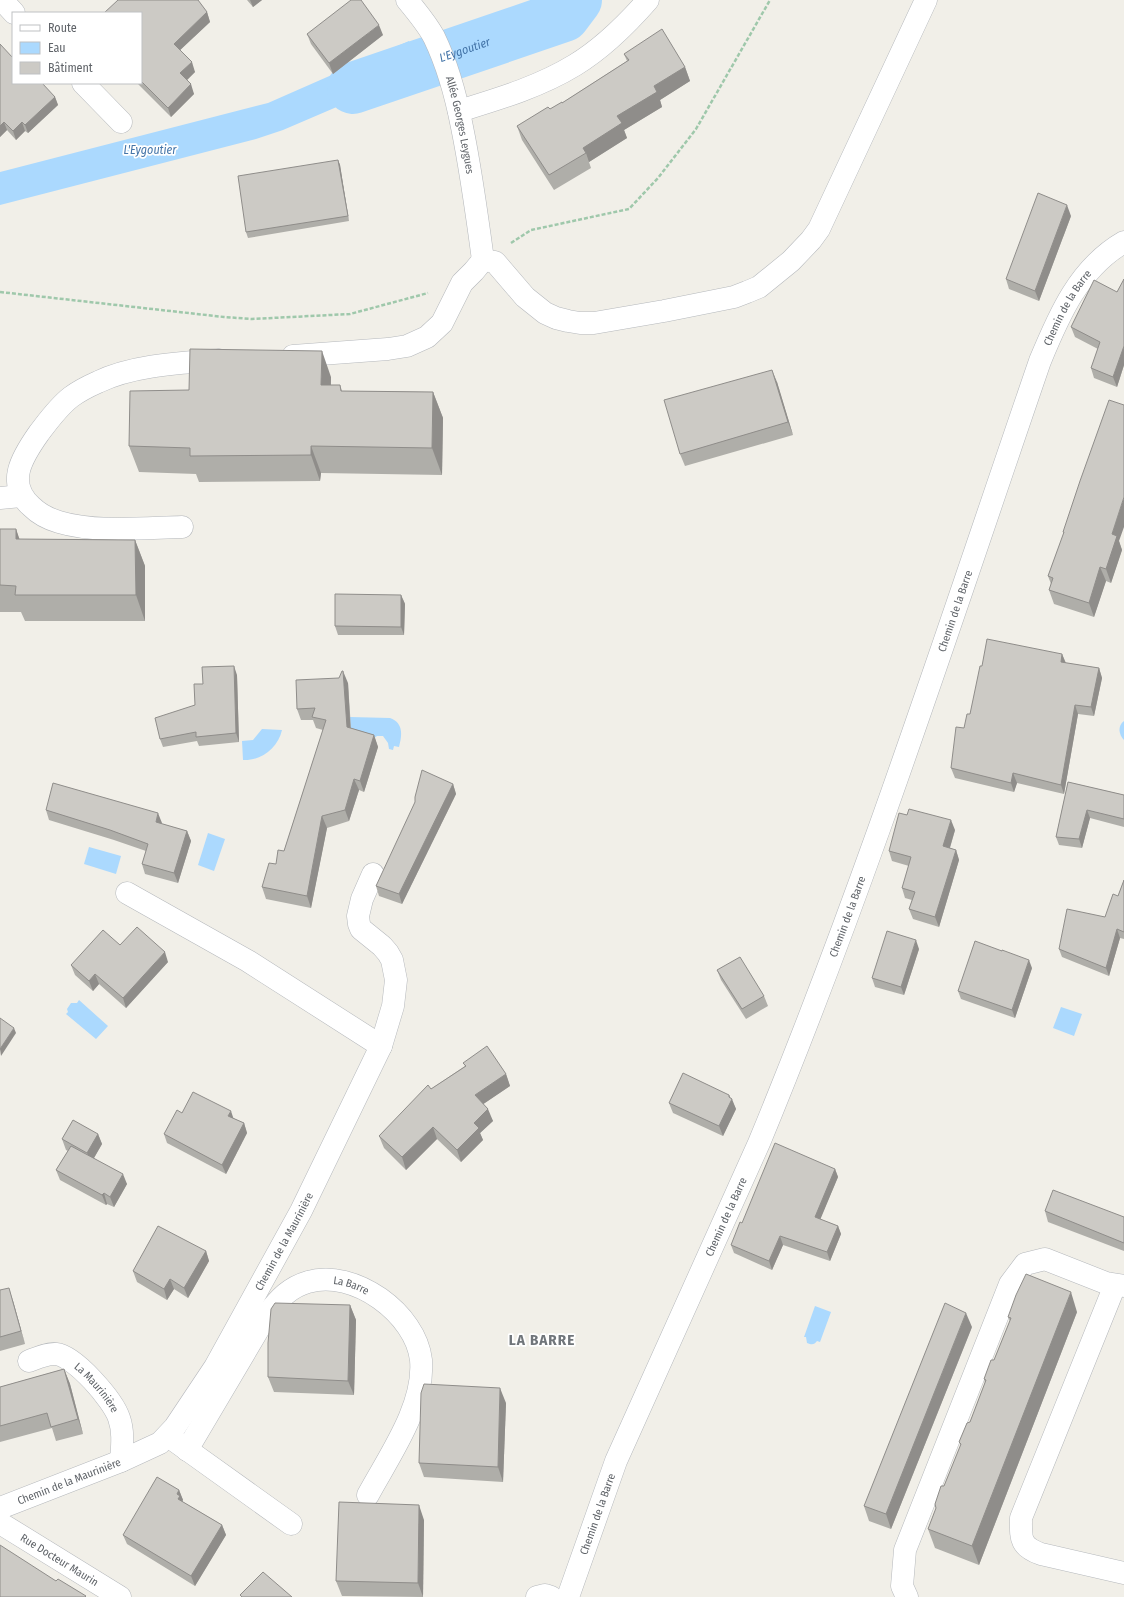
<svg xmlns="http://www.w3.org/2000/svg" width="1124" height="1597" font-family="'Fira Sans Condensed',sans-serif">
  <rect width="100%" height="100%" fill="#f1efe8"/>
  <g fill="#abd9fe">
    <path d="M 565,0 L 602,0 L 590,15 L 492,52 L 477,31 C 486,33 496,36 505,36 C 525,35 553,15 565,0 Z"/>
    <polygon points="409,41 423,70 283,130 256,139 0,205 0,172 268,103"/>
    <path d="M 350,717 L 390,718 C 404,723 402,736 399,747 L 394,746 L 393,750 L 389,749 L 388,743 L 383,736 L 377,736 L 373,739 L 349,732 Z"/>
    <path d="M 1124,721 L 1124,740 C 1119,735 1117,726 1124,721 Z"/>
    <path d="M 262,729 L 282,730 C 278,748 261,761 243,760 L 242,741 L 253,740 Z"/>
    <polygon points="208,833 225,839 214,871 198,865"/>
    <polygon points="89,847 121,856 116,874 84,864"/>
    <polygon points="79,1000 108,1026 96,1039 66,1014 68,1012 67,1009 71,1003 77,1003"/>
    <polygon points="1061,1007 1082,1014 1074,1036 1053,1028"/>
    <path d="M 815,1306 L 831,1312 L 820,1342 L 817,1341 C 814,1345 812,1345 807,1343 L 806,1337 L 804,1337 Z"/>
  </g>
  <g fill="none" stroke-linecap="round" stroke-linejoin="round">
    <path stroke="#abd9fe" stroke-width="52" id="s1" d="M 353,88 L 564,16 L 576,0"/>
    <defs>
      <g id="minor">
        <polyline points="2,0 14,13"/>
        <path id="s2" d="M 407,0 C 417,12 427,24 434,37 C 448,66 456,96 462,127 C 471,171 477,215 483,260"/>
        <polyline points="83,83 121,122"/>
        <path d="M 459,111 C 498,99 539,87 575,65 C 603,48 627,24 648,0"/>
        <polyline points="483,260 495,262 525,297 545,313 556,318 568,321 580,323 594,323 664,311 734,297 747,292 759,287 791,261 811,240 819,229 926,0"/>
        <polyline points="293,356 388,349 407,346 427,337 442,323 462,283 474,271 483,260"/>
        <polyline points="0,498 21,496"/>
        <path d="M 182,527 C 144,528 95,533 59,522 C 49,519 39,514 32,507 C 5,484 22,457 39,433 C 49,420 58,407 71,397 C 79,391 89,386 98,382 C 133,365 180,363 219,360"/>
        <polyline points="127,893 248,961 381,1046"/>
        <path d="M 1115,1285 L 1021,1518 C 1021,1538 1019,1546 1041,1554 L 1124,1573"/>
        <path id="s3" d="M 29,1361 C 37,1358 47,1353 56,1354 C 75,1356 113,1400 119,1418 C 124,1432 122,1447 121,1461"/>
        <polyline points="175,1441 291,1524"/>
        <path id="s4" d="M 187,1450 L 268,1313 C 279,1299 290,1287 308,1282 C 354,1268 416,1314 421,1360 C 425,1406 389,1456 368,1495"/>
        <path id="s5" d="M 0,1508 L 121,1461 L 160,1443 L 175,1427 L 215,1367 L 301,1211 L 381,1046 L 393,1006 L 396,980 L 392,960 L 388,953 L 382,946 L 361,929 L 359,924 L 358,916 L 362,899 L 373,874"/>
        <path id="s6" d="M 0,1523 L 120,1597"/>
        <polyline points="537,1597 545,1595 551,1597"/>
        <path id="s7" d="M 568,1597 L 616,1461 L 759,1143 C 865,887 950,623 1040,361 C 1059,315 1079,268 1124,242"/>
        <polyline points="907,1597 902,1586 905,1550 1010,1284 1025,1264 1045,1259 1106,1283 1124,1286"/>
      </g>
    </defs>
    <use href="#minor" stroke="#b5b8bc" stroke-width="23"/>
    <g stroke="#9fc8ab" stroke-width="2.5" stroke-dasharray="4 2" stroke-linecap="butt">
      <polyline points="511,243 531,230 629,209 658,178 696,129 770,0"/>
      <polyline points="0,292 224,317 252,319 350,314 428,293"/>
    </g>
    <use href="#minor" stroke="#fff" stroke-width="22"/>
  </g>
  <g fill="#afaea9">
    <polygon points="247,0 262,0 253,7"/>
    <polygon points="207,12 210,22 180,50 195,72 187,80 194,94 171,117 137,83 141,83 141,13"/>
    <polygon points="307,34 383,35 333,74 311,44"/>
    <polygon points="0,44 13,83 55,97 58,105 28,133 25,131 16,140 7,130 0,137"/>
    <polygon points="624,54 685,67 690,81 660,100 662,107 624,130 627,138 589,162 591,168 554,190 522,140 517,126 562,103 627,61"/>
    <polygon points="338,160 340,165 349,221 248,238 246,232"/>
    <polygon points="1071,216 1039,301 1009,289 1006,279"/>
    <polygon points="1124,279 1124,365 1117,387 1094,378 1091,368 1098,349 1075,337 1071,327 1117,292"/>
    <polygon points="331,377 331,385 340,385 342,391 433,392 443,418 442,475 321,473 320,481 199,482 196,474 139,472 129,446 189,390"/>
    <polygon points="777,382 793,435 685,466 680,454"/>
    <polygon points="0,529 16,529 19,539 135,540 145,566 145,621 25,621 21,612 0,612"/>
    <polygon points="1063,532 1119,541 1122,550 1111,583 1106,581 1094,617 1054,604 1049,590 1051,584 1048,576 1064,534"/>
    <polygon points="401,595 405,604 404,635 338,635 335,626"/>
    <polygon points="1062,654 1066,663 1099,668 1102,678 1094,716 1078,714 1064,794 1017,783 1014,792 955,778 951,768 964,728 970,714 982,666"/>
    <polygon points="237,675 239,742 199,746 197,741 163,747 160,739 195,705 203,684"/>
    <polygon points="348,683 351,728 374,735 378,747 364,792 359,790 349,821 327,828 311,908 266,899 262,887 276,864 284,851 323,730 316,728 313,720 301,720 297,709"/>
    <polygon points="1068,782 1124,795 1124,827 1090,818 1082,848 1059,845 1056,837"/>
    <polygon points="453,784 456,794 402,904 379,896 376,886"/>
    <polygon points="46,810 162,824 187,831 191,841 178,883 145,874 142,864 146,851 114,840 49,820"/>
    <polygon points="955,830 950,848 956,850 959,860 939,927 913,919 909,909 912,900 905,898 902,888 909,866 892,861 889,851"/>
    <polygon points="1124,880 1124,939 1120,938 1109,976 1062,957 1059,949 1105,917 1118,896"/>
    <polygon points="919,949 904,995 875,987 872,978"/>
    <polygon points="168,962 126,1008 99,984 93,991 75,975 71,965"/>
    <polygon points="1032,968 1015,1018 961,999 958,991"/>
    <polygon points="717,970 764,996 768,1006 746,1019 721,980"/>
    <polygon points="463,1063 506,1074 510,1086 483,1104 493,1121 480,1133 483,1140 461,1162 437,1139 406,1170 384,1148 379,1136 431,1089 465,1066"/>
    <polygon points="729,1095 736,1109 723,1136 673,1113 669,1103"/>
    <polygon points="182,1113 233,1118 244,1123 247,1133 226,1174 167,1143 164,1134"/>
    <polygon points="98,1134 102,1144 94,1158 127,1184 114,1207 107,1204 106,1205 60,1180 56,1170 68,1151 66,1150 62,1139"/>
    <polygon points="835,1169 838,1177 820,1219 838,1226 841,1234 830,1261 783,1245 772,1270 734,1253 731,1245 742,1223"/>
    <polygon points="1045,1211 1124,1217 1124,1251 1048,1222"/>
    <polygon points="206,1251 209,1261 188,1298 174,1289 167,1300 137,1282 133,1271"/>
    <polygon points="0,1290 13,1301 25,1344 0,1351"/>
    <polygon points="350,1305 356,1320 354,1395 274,1392 268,1377"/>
    <polygon points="1077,1312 979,1565 935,1548 928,1529 936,1508 935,1504 944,1486 961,1446 959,1442 970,1422 985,1383 984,1379 994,1360 1010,1321 1008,1317"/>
    <polygon points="972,1327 891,1529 869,1521 864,1506"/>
    <polygon points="64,1369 70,1384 83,1434 56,1441 52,1428 0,1442 0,1387"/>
    <polygon points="506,1403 503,1482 424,1477 419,1463"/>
    <polygon points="179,1490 183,1500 183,1502 222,1525 226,1535 195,1586 127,1544 123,1535"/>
    <polygon points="424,1520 423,1597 342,1596 336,1581"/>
  </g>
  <g fill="#8f8d8a">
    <polygon points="250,0 262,0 253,7"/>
    <polygon points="207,12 210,22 177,53 174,44"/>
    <polygon points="379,25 383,35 333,74 329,63"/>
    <polygon points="192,62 195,72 184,83 180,73"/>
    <polygon points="685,67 690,81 660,100 662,107 624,130 627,138 589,162 586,153 583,148 617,116 654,86"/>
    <polygon points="191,84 194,94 171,117 168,108"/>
    <polygon points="55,97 58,105 28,133 25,125"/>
    <polygon points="4,122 7,130 0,137 0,126"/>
    <polygon points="22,122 25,131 16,140 13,131"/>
    <polygon points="338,160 340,165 349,221 348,216"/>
    <polygon points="1067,205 1071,216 1039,301 1035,291"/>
    <polygon points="1124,346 1124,365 1117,387 1113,377"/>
    <polygon points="322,351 331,377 330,411 321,385"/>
    <polygon points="772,370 777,382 793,435 788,422"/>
    <polygon points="433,392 443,418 442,475 432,448"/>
    <polygon points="311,446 321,473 320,481 311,455"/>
    <polygon points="1124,497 1124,527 1119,541 1122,550 1111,583 1106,569 1112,534"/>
    <polygon points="16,529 25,555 16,539"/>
    <polygon points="135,540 145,566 145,621 136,595"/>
    <polygon points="1100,567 1106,581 1094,617 1089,603"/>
    <polygon points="401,595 405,604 404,635 401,627"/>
    <polygon points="1062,654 1066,664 1061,662"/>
    <polygon points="234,666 237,675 239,742 236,733"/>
    <polygon points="1099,668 1102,678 1094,716 1091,707"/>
    <polygon points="343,671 348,683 351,739 347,727"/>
    <polygon points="1075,705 1078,714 1064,794 1061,785"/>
    <polygon points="374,735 378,747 364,792 360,781"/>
    <polygon points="1013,773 1017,783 1014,792 1011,783"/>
    <polygon points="354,779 359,790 349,821 345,810"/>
    <polygon points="453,784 456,794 402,904 399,894"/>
    <polygon points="1087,810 1090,818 1082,848 1079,839"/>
    <polygon points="158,813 162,823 159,832 156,822"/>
    <polygon points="322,816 327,828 311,908 307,896"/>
    <polygon points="951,820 955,830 947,857 943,846"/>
    <polygon points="187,831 191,841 178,883 174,873"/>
    <polygon points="956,850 959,860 939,927 935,917"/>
    <polygon points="1117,929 1120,938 1109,976 1106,968"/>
    <polygon points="916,940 919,949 904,995 901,987"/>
    <polygon points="165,952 168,962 126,1008 123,998"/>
    <polygon points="1029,960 1032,968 1015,1018 1012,1010"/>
    <polygon points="95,974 99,984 93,991 89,981"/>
    <polygon points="14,1028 16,1033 1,1056 0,1049"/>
    <polygon points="506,1074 510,1086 479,1107 475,1095"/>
    <polygon points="729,1095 731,1101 732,1099 736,1109 723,1136 719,1126"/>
    <polygon points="488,1109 493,1121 480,1133 483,1140 461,1162 457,1150 474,1123"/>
    <polygon points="231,1111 234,1120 228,1116"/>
    <polygon points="244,1123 247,1133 226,1174 222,1165"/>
    <polygon points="433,1127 437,1139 406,1170 402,1157"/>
    <polygon points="98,1134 102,1144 91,1163 87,1153"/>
    <polygon points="835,1169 838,1177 818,1225 815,1217"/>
    <polygon points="123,1174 127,1184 114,1207 110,1197"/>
    <polygon points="104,1193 107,1204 106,1205 102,1195"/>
    <polygon points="838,1226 841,1234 830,1261 827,1252"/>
    <polygon points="780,1236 783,1245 772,1270 769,1261"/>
    <polygon points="206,1251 209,1261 188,1298 184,1288"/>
    <polygon points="170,1279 174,1289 167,1300 164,1289"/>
    <polygon points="9,1288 13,1301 25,1344 21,1331"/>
    <polygon points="1071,1292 1077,1312 979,1565 972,1546"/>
    <polygon points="350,1305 356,1320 354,1395 348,1381"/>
    <polygon points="966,1313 972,1327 891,1529 886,1514"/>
    <polygon points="64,1369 70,1384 83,1434 78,1419"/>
    <polygon points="500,1388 506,1403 503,1482 498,1467"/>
    <polygon points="179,1490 183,1500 182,1501 184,1506 178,1499 177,1494"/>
    <polygon points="419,1505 424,1520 423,1597 418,1583"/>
    <polygon points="222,1525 226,1535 195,1586 191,1576"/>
  </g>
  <g fill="#cccac5" stroke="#8f8d8a">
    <polygon points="118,0 198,0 207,12 174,44 192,62 180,73 191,84 168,108 141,81 141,13 104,13"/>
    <polygon points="351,0 361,0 379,25 329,63 307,34"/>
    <polygon points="662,29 685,67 654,86 657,92 617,116 622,123 583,148 586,153 549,175 517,126 548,107 550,109 562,102 562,103 629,60 624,54"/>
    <polygon points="0,44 13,58 13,83 42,83 55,97 25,125 22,122 13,131 4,122 0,126"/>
    <polygon points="338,160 348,216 246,232 238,176"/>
    <polygon points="1038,193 1067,205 1035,291 1006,279"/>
    <polygon points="1124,279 1124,346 1113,377 1091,368 1100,342 1071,327 1094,280 1117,292"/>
    <polygon points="190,349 322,351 321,385 340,385 341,391 433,392 432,448 311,446 311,455 190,456 190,448 129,446 130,391 189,390"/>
    <polygon points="772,370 788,422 680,454 664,400"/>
    <polygon points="1109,400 1124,405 1124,497 1112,534 1117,536 1106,569 1100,567 1089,603 1049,590 1053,578 1048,576 1064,532 1063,532 1080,481"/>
    <polygon points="0,529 16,529 16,539 135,540 136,595 15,595 16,586 0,585"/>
    <polygon points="335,594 401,595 401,627 335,626"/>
    <polygon points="987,639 1062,654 1061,662 1099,668 1091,707 1075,705 1061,785 1013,773 1011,783 951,768 956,727 964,728 967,714 970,714 980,666 982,666"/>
    <polygon points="234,666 236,733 196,737 196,732 160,739 155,718 195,705 194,684 203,684 202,667"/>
    <polygon points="342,671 343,671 347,727 374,735 360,781 354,779 345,810 322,816 307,896 262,887 269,863 276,864 278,850 284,851 326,720 312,717 315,708 297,709 296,680 339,678"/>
    <polygon points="422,770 453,784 399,894 376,886 415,802 415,797"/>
    <polygon points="1068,782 1124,795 1124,819 1087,810 1079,839 1056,837"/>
    <polygon points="53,783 158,813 156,822 187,831 174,873 142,864 148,844 110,830 46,810"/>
    <polygon points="909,809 951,820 943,846 956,850 935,917 909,909 915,892 902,888 911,857 889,851 899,813 907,815"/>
    <polygon points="1124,880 1124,932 1117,929 1106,968 1059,949 1067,909 1105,917 1113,894 1118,896"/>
    <polygon points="137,927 165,952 123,998 95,974 89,981 71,965 103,930 120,945"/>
    <polygon points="887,931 916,940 901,987 872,978"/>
    <polygon points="975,941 1002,951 1002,950 1029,960 1012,1010 958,991"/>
    <polygon points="740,957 764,996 742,1009 717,970"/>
    <polygon points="0,1018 14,1028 0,1049"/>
    <polygon points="487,1046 506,1074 475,1095 488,1109 474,1123 479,1128 457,1150 433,1127 402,1157 379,1136 428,1085 431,1089 466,1066 463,1063"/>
    <polygon points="683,1073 729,1095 729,1097 732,1099 719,1126 669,1103"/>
    <polygon points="193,1092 231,1111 228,1116 244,1123 222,1165 164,1134 177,1110 182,1113"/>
    <polygon points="73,1120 98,1134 87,1153 62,1139"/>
    <polygon points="775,1143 835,1169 815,1217 838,1226 827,1252 780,1236 769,1261 731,1245 740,1222 742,1223"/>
    <polygon points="71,1146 123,1174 110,1197 104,1193 102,1195 56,1170"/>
    <polygon points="1053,1190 1124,1217 1124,1243 1045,1211"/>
    <polygon points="158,1226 206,1251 184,1288 170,1279 164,1289 133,1271"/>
    <polygon points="1026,1274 1071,1292 972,1546 928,1529 936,1508 935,1504 941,1486 944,1486 961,1444 959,1442 967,1423 970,1422 986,1380 984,1379 991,1360 994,1360 1011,1318 1008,1317 1016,1295"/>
    <polygon points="9,1288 21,1331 0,1337 0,1290"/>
    <polygon points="275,1303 350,1305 348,1381 268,1377 268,1343 271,1309"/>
    <polygon points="945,1303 966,1313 886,1514 864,1506"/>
    <polygon points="64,1369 78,1419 51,1427 47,1413 0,1426 0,1387"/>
    <polygon points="424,1384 500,1388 498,1467 419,1463 421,1393"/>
    <polygon points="157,1477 179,1490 177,1494 180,1496 178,1499 222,1525 191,1576 123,1535"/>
    <polygon points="339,1502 419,1505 418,1583 336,1581"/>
    <polygon points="0,1545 56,1581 58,1579 86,1596 85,1597 0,1597"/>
    <polygon points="263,1572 292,1597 242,1597 240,1595"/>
  </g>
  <g text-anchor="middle" stroke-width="3.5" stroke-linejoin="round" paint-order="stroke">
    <g font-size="11" fill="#5f6368" stroke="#fff">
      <text dy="4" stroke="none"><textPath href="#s2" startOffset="138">Allée Georges Leygues</textPath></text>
      <text dy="4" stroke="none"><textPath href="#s7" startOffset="1384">Chemin de la Barre</textPath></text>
      <text dy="4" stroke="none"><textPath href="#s7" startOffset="1060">Chemin de la Barre</textPath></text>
      <text dy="4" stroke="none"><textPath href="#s7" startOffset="736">Chemin de la Barre</textPath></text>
      <text dy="4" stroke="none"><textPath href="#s7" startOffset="412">Chemin de la Barre</textPath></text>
      <text dy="4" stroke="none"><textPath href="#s5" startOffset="410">Chemin de la Maurinière</textPath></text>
      <text dy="4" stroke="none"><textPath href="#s4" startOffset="255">La Barre</textPath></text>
      <text dy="4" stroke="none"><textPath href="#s3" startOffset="82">La Maurinière</textPath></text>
      <text dy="4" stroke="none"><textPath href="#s5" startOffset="74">Chemin de la Maurinière</textPath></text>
      <text dy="4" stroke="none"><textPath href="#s7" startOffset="88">Chemin de la Barre</textPath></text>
      <text dy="4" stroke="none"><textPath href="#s6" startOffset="70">Rue Docteur Maurin</textPath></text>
    </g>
    <g font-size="12" font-style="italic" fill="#4374a8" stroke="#fff">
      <text dy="4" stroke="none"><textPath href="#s1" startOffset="118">L'Eygoutier</textPath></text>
      <text x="150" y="154">L'Eygoutier</text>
    </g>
    <g font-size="15" font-weight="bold" letter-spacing="1" fill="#70757a" stroke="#fff">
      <text x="542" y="1345">LA BARRE</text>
    </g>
  </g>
  <rect x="12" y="12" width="130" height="72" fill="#ffffff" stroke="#bfc1c3"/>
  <rect x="20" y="25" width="20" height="6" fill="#ffffff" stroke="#bfc1c3"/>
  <text x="48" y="32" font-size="12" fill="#5f6368">Route</text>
  <rect x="20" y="42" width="20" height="12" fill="#abd9fe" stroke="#bfc1c3"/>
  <text x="48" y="52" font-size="12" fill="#5f6368">Eau</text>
  <rect x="20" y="62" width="20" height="12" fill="#cccac5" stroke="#bfc1c3"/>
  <text x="48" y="72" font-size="12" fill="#5f6368">Bâtiment</text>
</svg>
